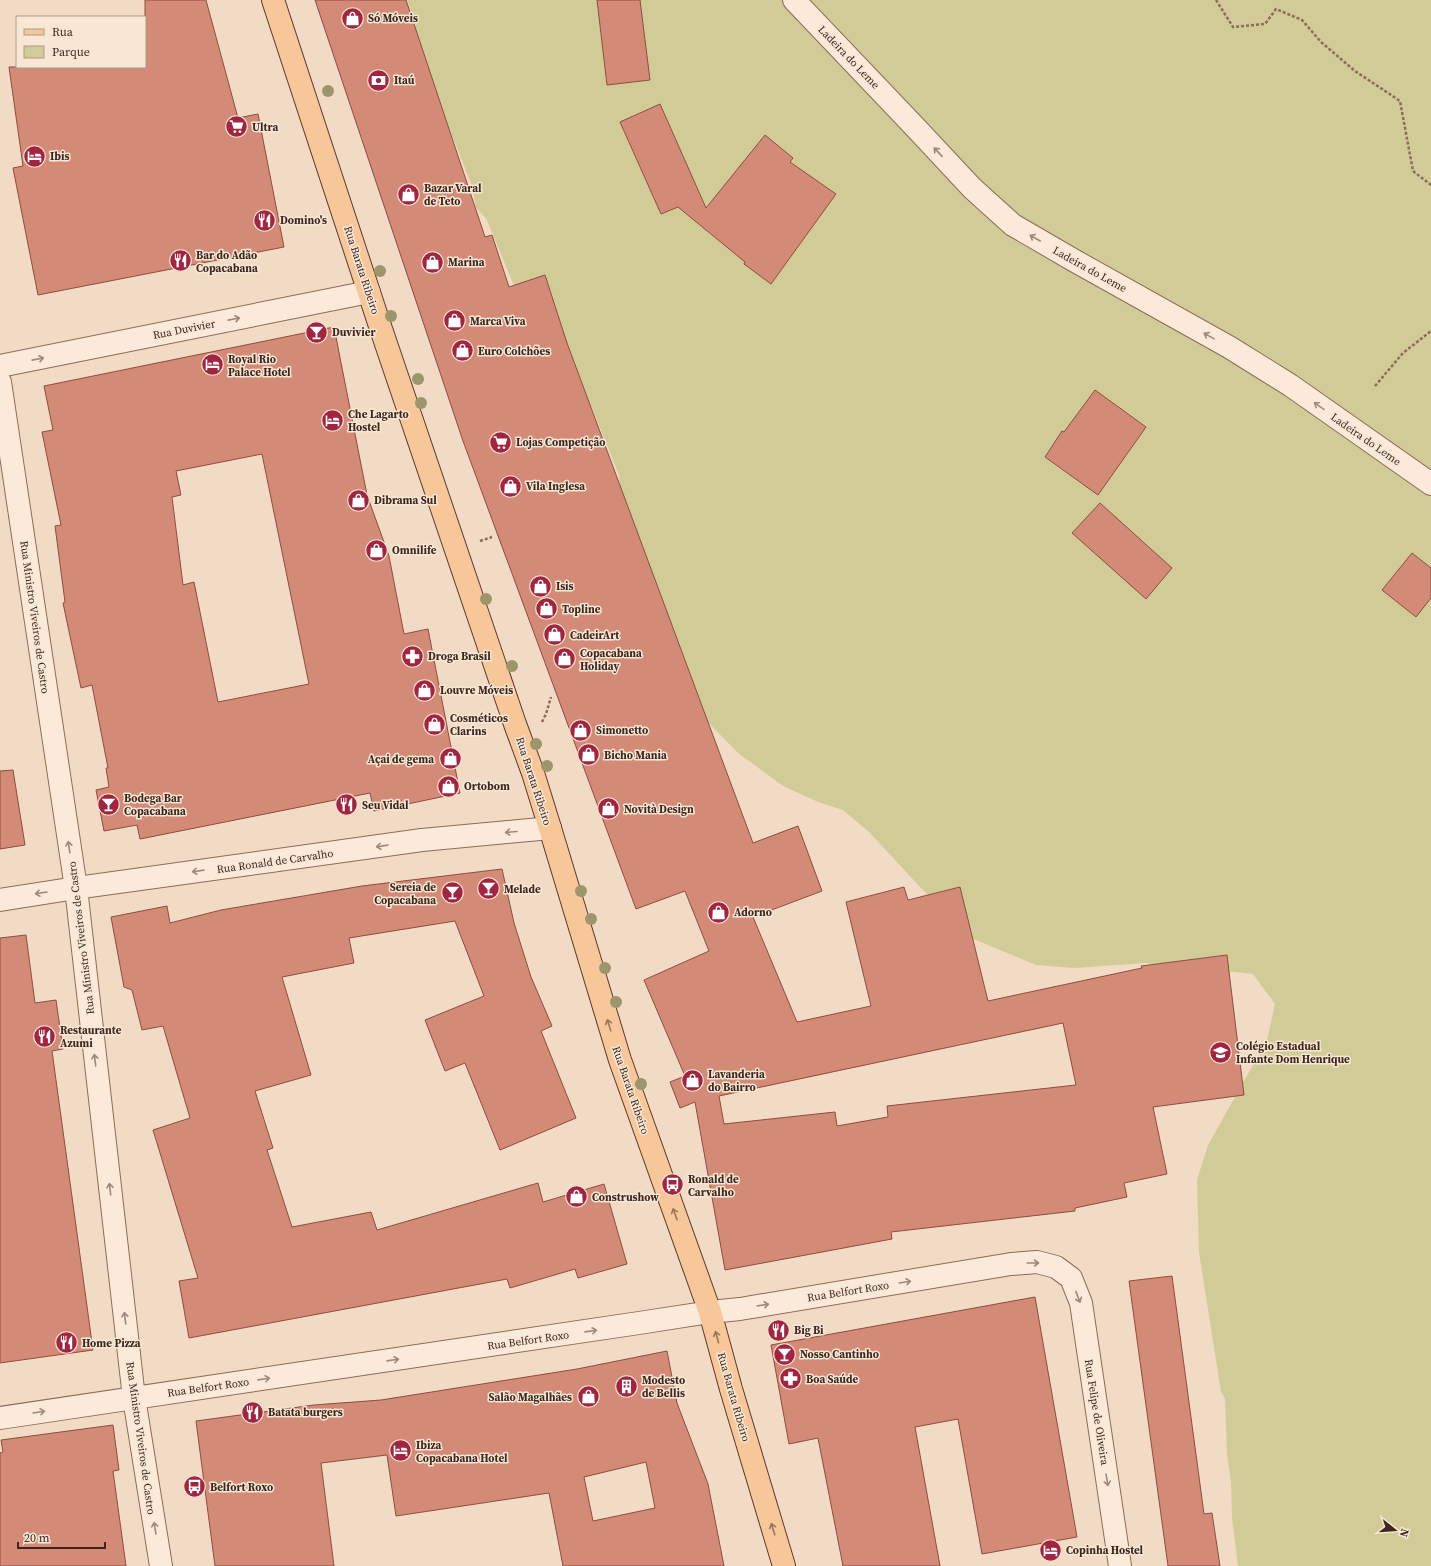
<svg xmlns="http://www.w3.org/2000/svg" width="1431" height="1566" font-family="'Source Serif 4',serif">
  <rect width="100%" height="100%" fill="#f2dbc4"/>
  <polygon fill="#d1cc97" points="407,0 1431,0 1431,1566 1238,1566 1232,1518 1231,1482 1227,1455 1225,1399 1221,1392 1199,1252 1197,1180 1208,1145 1267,1040 1275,1004 1253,974 1146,963 1074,968 1036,965 971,938 921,888 869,832 843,810 818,802 783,786 738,753 702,716 620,493 619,475 590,403 575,407 515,288 486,218 476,208 472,186 410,29 416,25"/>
  <g fill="#d38b77" stroke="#8f4c3d" fill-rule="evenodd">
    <polygon points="145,0 206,0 238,118 258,114 284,247 38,295 13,168 23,166 9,67 145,67"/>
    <path d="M 315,0 L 406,0 L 485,237 L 492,235 L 509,287 L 545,275 L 567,343 L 753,843 L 798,826 L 822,891 L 753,917 L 797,1022 L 871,1006 L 846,902 L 904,887 L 908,900 L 960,887 L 988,1001 L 1142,968 L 1141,966 L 1227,955 L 1244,1095 L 1153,1107 L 1167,1174 L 1124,1183 L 1127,1197 L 1075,1208 L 1075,1211 L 891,1232 L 892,1239 L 725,1270 L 695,1102 L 680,1108 L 670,1082 L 685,1076 L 644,980 L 709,951 L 685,891 L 636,909 L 463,441 ZM 1063,1023 L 1076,1085 L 887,1106 L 888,1117 L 837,1126 L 835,1112 L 724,1124 L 719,1096 Z"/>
    <polygon points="597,0 640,0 650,80 607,85"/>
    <polygon points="660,104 706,208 765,135 793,158 790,162 836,194 771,284 744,264 745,262 678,207 661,214 620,122"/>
    <path d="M 334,327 L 367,495 L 389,556 L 404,634 L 428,629 L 460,793 L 374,811 L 370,793 L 140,839 L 137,825 L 104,831 L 96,790 L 109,787 L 106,768 L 108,768 L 92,685 L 81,688 L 63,603 L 65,602 L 55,526 L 61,525 L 42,432 L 53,430 L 44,386 ZM 262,454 L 309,684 L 218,702 L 194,582 L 183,585 L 172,497 L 181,495 L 176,471 Z"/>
    <polygon points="1095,390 1146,427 1098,495 1045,457 1062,431 1064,432"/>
    <polygon points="1100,503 1172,568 1146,599 1072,533"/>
    <polygon points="1412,553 1431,568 1431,598 1416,617 1382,590"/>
    <polygon points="13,770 25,845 0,849 0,771"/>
    <polygon points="502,869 514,923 531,977 552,1026 541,1031 576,1118 500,1150 465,1063 445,1071 425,1020 484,996 455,921 349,938 354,963 282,977 311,1075 255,1091 273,1148 267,1150 292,1227 371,1212 377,1230 538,1183 543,1202 604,1184 627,1264 578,1278 575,1269 510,1288 507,1279 189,1338 179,1281 198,1278 153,1130 190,1118 163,1026 142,1030 132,990 124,987 111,917 167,906 170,923 221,910 362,886"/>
    <polygon points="26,935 35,1003 56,1000 63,1049 52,1051 93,1350 0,1363 0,938"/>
    <polygon points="1172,1276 1204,1514 1212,1513 1220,1566 1168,1566 1129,1281"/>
    <polygon points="1035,1297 1077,1537 982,1554 958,1419 915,1427 940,1566 843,1566 818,1438 789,1444 771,1345"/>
    <path d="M 667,1351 L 677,1403 L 708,1484 L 724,1566 L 563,1566 L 549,1493 L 396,1516 L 387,1455 L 321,1463 L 334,1566 L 215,1566 L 196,1421 L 314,1405 L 381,1400 L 577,1369 ZM 646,1462 L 655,1508 L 593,1521 L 584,1477 Z"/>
    <polygon points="113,1425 119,1470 113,1471 126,1566 0,1566 0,1453 3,1452 1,1440"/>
  </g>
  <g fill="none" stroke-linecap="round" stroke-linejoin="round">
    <defs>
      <g id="minor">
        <polyline points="794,0 915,127 972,188 1013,225 1075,261 1229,347 1290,385 1431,484"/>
        <polyline points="0,366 369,292"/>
        <polyline points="0,382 76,888 134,1398 161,1566"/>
        <polyline points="0,900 76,888 422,840 550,828"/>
        <polyline points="0,1418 639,1323 710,1312 740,1309 1011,1264 1037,1262 1056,1267 1071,1278 1081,1303 1120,1566"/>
      </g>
      <polyline id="major" points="273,0 381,329 515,724 533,773 550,828 620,1060 710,1312 731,1389 784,1566"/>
    </defs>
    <use href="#minor" stroke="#8e6a59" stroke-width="24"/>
    <use href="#major" stroke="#5c392d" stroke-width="24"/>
    <g stroke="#8e6a59" stroke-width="2.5" stroke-dasharray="3 2" stroke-linecap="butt">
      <polyline points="1216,0 1233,27 1265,24 1276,9 1302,20 1321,42 1355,71 1400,101 1413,171 1431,185"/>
      <polyline points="1375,386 1403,353 1431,331"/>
      <polyline points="480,541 492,537"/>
      <polyline points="542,722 546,714 551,697"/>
    </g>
    <use href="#minor" stroke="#fbead9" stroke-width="22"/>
    <use href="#major" stroke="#f7c79a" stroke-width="22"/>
  </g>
  <g fill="#9d956b">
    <circle cx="328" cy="91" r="6"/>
    <circle cx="380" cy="271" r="6"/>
    <circle cx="391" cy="316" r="6"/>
    <circle cx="418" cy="379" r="6"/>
    <circle cx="421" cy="403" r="6"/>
    <circle cx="486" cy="599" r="6"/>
    <circle cx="512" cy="666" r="6"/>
    <circle cx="536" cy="744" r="6"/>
    <circle cx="547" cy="766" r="6"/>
    <circle cx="581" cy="891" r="6"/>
    <circle cx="591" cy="919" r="6"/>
    <circle cx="605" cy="968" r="6"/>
    <circle cx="616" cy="1002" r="6"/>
    <circle cx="641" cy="1084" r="6"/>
  </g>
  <defs><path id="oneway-shaft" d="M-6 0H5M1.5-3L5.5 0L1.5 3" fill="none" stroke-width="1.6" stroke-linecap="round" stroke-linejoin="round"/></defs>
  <g stroke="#9c887c">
    <use href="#oneway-shaft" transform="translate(938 152) rotate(-133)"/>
    <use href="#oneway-shaft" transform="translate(1035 238) rotate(-150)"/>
    <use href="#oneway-shaft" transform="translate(234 319) rotate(-11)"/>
    <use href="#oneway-shaft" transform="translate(1209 336) rotate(-151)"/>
    <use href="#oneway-shaft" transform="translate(38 359) rotate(-11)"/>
    <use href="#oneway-shaft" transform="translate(1319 406) rotate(-145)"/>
    <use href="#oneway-shaft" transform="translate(511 832) rotate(175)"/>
    <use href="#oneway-shaft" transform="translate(382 846) rotate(172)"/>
    <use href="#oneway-shaft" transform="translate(69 847) rotate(-98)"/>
    <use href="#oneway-shaft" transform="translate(198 871) rotate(172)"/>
    <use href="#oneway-shaft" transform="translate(41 893) rotate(171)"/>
    <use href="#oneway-shaft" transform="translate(95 1060) rotate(-97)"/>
    <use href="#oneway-shaft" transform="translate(110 1189) rotate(-97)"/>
    <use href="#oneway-shaft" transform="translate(1033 1263)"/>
    <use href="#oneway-shaft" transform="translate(905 1282) rotate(-9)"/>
    <use href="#oneway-shaft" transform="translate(1078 1297) rotate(69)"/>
    <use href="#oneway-shaft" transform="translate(763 1305) rotate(-9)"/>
    <use href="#oneway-shaft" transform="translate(125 1318) rotate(-97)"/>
    <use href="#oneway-shaft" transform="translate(591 1331) rotate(-8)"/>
    <use href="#oneway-shaft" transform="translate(393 1360) rotate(-8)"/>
    <use href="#oneway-shaft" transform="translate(264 1379) rotate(-8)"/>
    <use href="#oneway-shaft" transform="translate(39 1412) rotate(-9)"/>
    <use href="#oneway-shaft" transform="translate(1107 1480) rotate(81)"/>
    <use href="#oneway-shaft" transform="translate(155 1528) rotate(-99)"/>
  </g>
  <g stroke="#9a775c">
    <use href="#oneway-shaft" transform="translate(609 1025) rotate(-107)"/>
    <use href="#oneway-shaft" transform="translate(675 1214) rotate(-110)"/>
    <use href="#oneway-shaft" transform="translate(717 1337) rotate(-105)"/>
    <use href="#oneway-shaft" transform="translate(773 1529) rotate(-107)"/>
  </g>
  <defs>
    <symbol id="shop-disc" viewBox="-11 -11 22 22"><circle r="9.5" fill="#a2243f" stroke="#f8e7d5"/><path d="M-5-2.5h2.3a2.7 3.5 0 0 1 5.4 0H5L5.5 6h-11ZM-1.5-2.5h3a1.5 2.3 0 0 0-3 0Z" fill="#fff"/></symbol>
    <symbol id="bank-disc" viewBox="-11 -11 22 22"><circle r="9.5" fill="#a2243f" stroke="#f8e7d5"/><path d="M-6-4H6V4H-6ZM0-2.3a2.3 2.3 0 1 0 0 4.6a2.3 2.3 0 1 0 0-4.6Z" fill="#fff"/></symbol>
    <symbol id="supermarket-disc" viewBox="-11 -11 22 22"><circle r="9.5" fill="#a2243f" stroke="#f8e7d5"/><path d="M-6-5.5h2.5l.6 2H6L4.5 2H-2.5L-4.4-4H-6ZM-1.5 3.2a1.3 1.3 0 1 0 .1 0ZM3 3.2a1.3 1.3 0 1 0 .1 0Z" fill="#fff"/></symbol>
    <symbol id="hotel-disc" viewBox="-11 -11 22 22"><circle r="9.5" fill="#a2243f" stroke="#f8e7d5"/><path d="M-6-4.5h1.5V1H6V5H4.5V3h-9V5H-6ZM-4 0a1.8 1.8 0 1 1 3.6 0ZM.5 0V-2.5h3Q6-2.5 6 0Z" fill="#fff"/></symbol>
    <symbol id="restaurant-disc" viewBox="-11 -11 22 22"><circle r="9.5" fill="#a2243f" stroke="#f8e7d5"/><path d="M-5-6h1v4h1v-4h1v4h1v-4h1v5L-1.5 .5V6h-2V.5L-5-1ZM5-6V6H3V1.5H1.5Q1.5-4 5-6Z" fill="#fff"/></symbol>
    <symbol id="bar-disc" viewBox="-11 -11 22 22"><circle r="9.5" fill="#a2243f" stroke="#f8e7d5"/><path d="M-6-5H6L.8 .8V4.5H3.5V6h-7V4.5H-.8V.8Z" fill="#fff"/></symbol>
    <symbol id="pharmacy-disc" viewBox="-11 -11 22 22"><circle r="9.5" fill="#a2243f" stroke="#f8e7d5"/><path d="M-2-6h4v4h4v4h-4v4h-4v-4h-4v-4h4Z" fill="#fff"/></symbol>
    <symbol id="school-disc" viewBox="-11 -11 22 22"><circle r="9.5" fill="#a2243f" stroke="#f8e7d5"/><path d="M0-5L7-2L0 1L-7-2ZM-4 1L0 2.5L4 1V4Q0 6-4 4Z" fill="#fff"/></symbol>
    <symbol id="bus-disc" viewBox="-11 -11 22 22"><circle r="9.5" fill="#a2243f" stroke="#f8e7d5"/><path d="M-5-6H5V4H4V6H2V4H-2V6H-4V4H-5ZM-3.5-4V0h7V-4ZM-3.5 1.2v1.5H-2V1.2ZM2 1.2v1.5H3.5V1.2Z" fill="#fff"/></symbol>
    <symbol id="building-disc" viewBox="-11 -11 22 22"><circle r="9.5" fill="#a2243f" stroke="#f8e7d5"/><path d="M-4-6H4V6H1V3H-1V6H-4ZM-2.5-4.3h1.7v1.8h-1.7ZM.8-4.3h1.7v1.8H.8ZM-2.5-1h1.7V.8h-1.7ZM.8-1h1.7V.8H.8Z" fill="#fff"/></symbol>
  </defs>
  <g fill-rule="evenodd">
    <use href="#shop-disc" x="340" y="6" width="25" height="25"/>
    <use href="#bank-disc" x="366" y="68" width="25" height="25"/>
    <use href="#supermarket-disc" x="224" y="114" width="25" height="25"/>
    <use href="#hotel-disc" x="22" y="144" width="25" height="25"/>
    <use href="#shop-disc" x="396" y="182" width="25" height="25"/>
    <use href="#restaurant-disc" x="252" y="208" width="25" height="25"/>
    <use href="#restaurant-disc" x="168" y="248" width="25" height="25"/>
    <use href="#shop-disc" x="420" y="250" width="25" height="25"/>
    <use href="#shop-disc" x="442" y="308" width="25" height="25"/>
    <use href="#bar-disc" x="304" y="320" width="25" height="25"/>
    <use href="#shop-disc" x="450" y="338" width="25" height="25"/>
    <use href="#hotel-disc" x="200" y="352" width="25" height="25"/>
    <use href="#hotel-disc" x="320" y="408" width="25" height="25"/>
    <use href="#supermarket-disc" x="488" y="430" width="25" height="25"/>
    <use href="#shop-disc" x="498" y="474" width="25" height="25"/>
    <use href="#shop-disc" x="346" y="488" width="25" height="25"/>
    <use href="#shop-disc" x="364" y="538" width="25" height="25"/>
    <use href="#shop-disc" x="528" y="574" width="25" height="25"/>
    <use href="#shop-disc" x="534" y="596" width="25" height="25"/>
    <use href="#shop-disc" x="542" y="622" width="25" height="25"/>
    <use href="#pharmacy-disc" x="400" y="644" width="25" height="25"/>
    <use href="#shop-disc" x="552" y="646" width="25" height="25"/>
    <use href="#shop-disc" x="412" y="678" width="25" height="25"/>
    <use href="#shop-disc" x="422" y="712" width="25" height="25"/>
    <use href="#shop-disc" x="568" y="718" width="25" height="25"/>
    <use href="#shop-disc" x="576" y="742" width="25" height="25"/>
    <use href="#shop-disc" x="438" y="746" width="25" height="25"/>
    <use href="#shop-disc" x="436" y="774" width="25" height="25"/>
    <use href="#bar-disc" x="96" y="792" width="25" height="25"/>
    <use href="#restaurant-disc" x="334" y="792" width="25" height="25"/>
    <use href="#shop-disc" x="596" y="796" width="25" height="25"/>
    <use href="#bar-disc" x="476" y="876" width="25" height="25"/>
    <use href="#bar-disc" x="440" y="880" width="25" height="25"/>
    <use href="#shop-disc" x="706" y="900" width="25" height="25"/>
    <use href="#restaurant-disc" x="32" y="1024" width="25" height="25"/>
    <use href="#school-disc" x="1208" y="1040" width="25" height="25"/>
    <use href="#shop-disc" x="680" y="1068" width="25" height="25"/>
    <use href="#bus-disc" x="660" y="1172" width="25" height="25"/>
    <use href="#shop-disc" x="564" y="1184" width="25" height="25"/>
    <use href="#restaurant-disc" x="766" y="1318" width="25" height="25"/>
    <use href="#restaurant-disc" x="54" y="1330" width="25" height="25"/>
    <use href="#bar-disc" x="772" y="1342" width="25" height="25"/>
    <use href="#pharmacy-disc" x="778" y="1366" width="25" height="25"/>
    <use href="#building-disc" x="614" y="1374" width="25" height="25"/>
    <use href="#shop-disc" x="576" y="1384" width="25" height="25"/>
    <use href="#restaurant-disc" x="240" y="1400" width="25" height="25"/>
    <use href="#hotel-disc" x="388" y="1438" width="25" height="25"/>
    <use href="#bus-disc" x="182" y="1474" width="25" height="25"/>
    <use href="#hotel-disc" x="1038" y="1538" width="25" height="25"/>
  </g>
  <g text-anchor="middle" stroke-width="3" stroke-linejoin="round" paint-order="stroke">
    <g font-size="11" font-weight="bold" fill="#3d271e" stroke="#f8e7d5" text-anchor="start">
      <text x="368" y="22">Só Móveis</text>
      <text x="394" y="84">Itaú</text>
      <text x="252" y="131">Ultra</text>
      <text x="50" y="160">Ibis</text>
      <text x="424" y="192">Bazar Varal<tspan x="424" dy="13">de Teto</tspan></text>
      <text x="280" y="224">Domino's</text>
      <text x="196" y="259">Bar do Adão<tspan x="196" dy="13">Copacabana</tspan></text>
      <text x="448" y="266">Marina</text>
      <text x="470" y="325">Marca Viva</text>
      <text x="332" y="336">Duvivier</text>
      <text x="478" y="355">Euro Colchões</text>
      <text x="228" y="363">Royal Rio<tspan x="228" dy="13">Palace Hotel</tspan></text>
      <text x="348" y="418">Che Lagarto<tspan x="348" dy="13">Hostel</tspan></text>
      <text x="516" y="446">Lojas Competição</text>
      <text x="526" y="490">Vila Inglesa</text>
      <text x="374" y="504">Dibrama Sul</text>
      <text x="392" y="554">Omnilife</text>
      <text x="556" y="590">Isis</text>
      <text x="562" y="613">Topline</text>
      <text x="570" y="639">CadeirArt</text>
      <text x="580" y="657">Copacabana<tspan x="580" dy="13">Holiday</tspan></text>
      <text x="428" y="660">Droga Brasil</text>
      <text x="440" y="694">Louvre Móveis</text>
      <text x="450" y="722">Cosméticos<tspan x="450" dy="13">Clarins</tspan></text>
      <text x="596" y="734">Simonetto</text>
      <text x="604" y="759">Bicho Mania</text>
      <text x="434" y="763" text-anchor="end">Açai de gema</text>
      <text x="464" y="790">Ortobom</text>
      <text x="124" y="802">Bodega Bar<tspan x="124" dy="13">Copacabana</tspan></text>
      <text x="362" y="809">Seu Vidal</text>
      <text x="624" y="813">Novità Design</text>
      <text x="436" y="891" text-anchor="end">Sereia de<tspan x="436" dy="13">Copacabana</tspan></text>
      <text x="504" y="893">Melade</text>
      <text x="734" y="916">Adorno</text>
      <text x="60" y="1034">Restaurante<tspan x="60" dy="13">Azumi</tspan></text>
      <text x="1236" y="1050">Colégio Estadual<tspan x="1236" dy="13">Infante Dom Henrique</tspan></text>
      <text x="708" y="1078">Lavanderia<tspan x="708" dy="13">do Bairro</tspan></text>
      <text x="688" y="1183">Ronald de<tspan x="688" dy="13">Carvalho</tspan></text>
      <text x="592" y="1201">Construshow</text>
      <text x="794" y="1334">Big Bi</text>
      <text x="82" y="1347">Home Pizza</text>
      <text x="800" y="1358">Nosso Cantinho</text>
      <text x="806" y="1383">Boa Saúde</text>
      <text x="642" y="1384">Modesto<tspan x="642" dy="13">de Bellis</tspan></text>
      <text x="572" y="1401" text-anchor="end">Salão Magalhães</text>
      <text x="268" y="1416">Batata burgers</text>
      <text x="416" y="1449">Ibiza<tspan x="416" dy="13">Copacabana Hotel</tspan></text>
      <text x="210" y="1491">Belfort Roxo</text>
      <text x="1066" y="1554">Copinha Hostel</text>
    </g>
    <g font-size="11" fill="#3d271e" stroke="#f8e7d5">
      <text transform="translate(849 57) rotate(46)" y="4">Ladeira do Leme</text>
      <text transform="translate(1090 269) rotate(29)" y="4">Ladeira do Leme</text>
      <text transform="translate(362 270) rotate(72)" y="4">Rua Barata Ribeiro</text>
      <text transform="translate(184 329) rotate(-11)" y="4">Rua Duvivier</text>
      <text transform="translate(1366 439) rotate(35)" y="4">Ladeira do Leme</text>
      <text transform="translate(35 617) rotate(82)" y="4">Rua Ministro Viveiros de Castro</text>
      <text transform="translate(534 781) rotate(72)" y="4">Rua Barata Ribeiro</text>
      <text transform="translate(275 861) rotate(-8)" y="4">Rua Ronald de Carvalho</text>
      <text transform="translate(81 938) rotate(-97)" y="4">Rua Ministro Viveiros de Castro</text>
      <text transform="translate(631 1090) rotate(71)" y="4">Rua Barata Ribeiro</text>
      <text transform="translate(848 1291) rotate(-9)" y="4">Rua Belfort Roxo</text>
      <text transform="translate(528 1340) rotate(-8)" y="4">Rua Belfort Roxo</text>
      <text transform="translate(208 1387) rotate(-8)" y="4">Rua Belfort Roxo</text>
      <text transform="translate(734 1397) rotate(74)" y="4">Rua Barata Ribeiro</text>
      <text transform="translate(1097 1412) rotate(81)" y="4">Rua Felipe de Oliveira</text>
      <text transform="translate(141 1438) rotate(82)" y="4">Rua Ministro Viveiros de Castro</text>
    </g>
  </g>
  <rect x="16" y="16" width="130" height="52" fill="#f8e7d5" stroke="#ad9a8c"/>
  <rect x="24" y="29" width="20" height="6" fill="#f7c79a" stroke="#ad9a8c"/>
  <text x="52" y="36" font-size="12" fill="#3d271e">Rua</text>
  <rect x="24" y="46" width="20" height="12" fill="#d1cc97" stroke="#ad9a8c"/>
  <text x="52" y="56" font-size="12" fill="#3d271e">Parque</text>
  <g transform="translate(1395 1530) rotate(107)" stroke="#f8e7d5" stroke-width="3" paint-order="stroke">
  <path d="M0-3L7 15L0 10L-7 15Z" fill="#3d271e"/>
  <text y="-6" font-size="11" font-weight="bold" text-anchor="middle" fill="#3d271e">N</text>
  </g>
  <path d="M18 1542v6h87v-6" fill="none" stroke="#3d271e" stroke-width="2"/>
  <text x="24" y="1542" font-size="12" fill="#3d271e" stroke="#f8e7d5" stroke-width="3" paint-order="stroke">20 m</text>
</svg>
